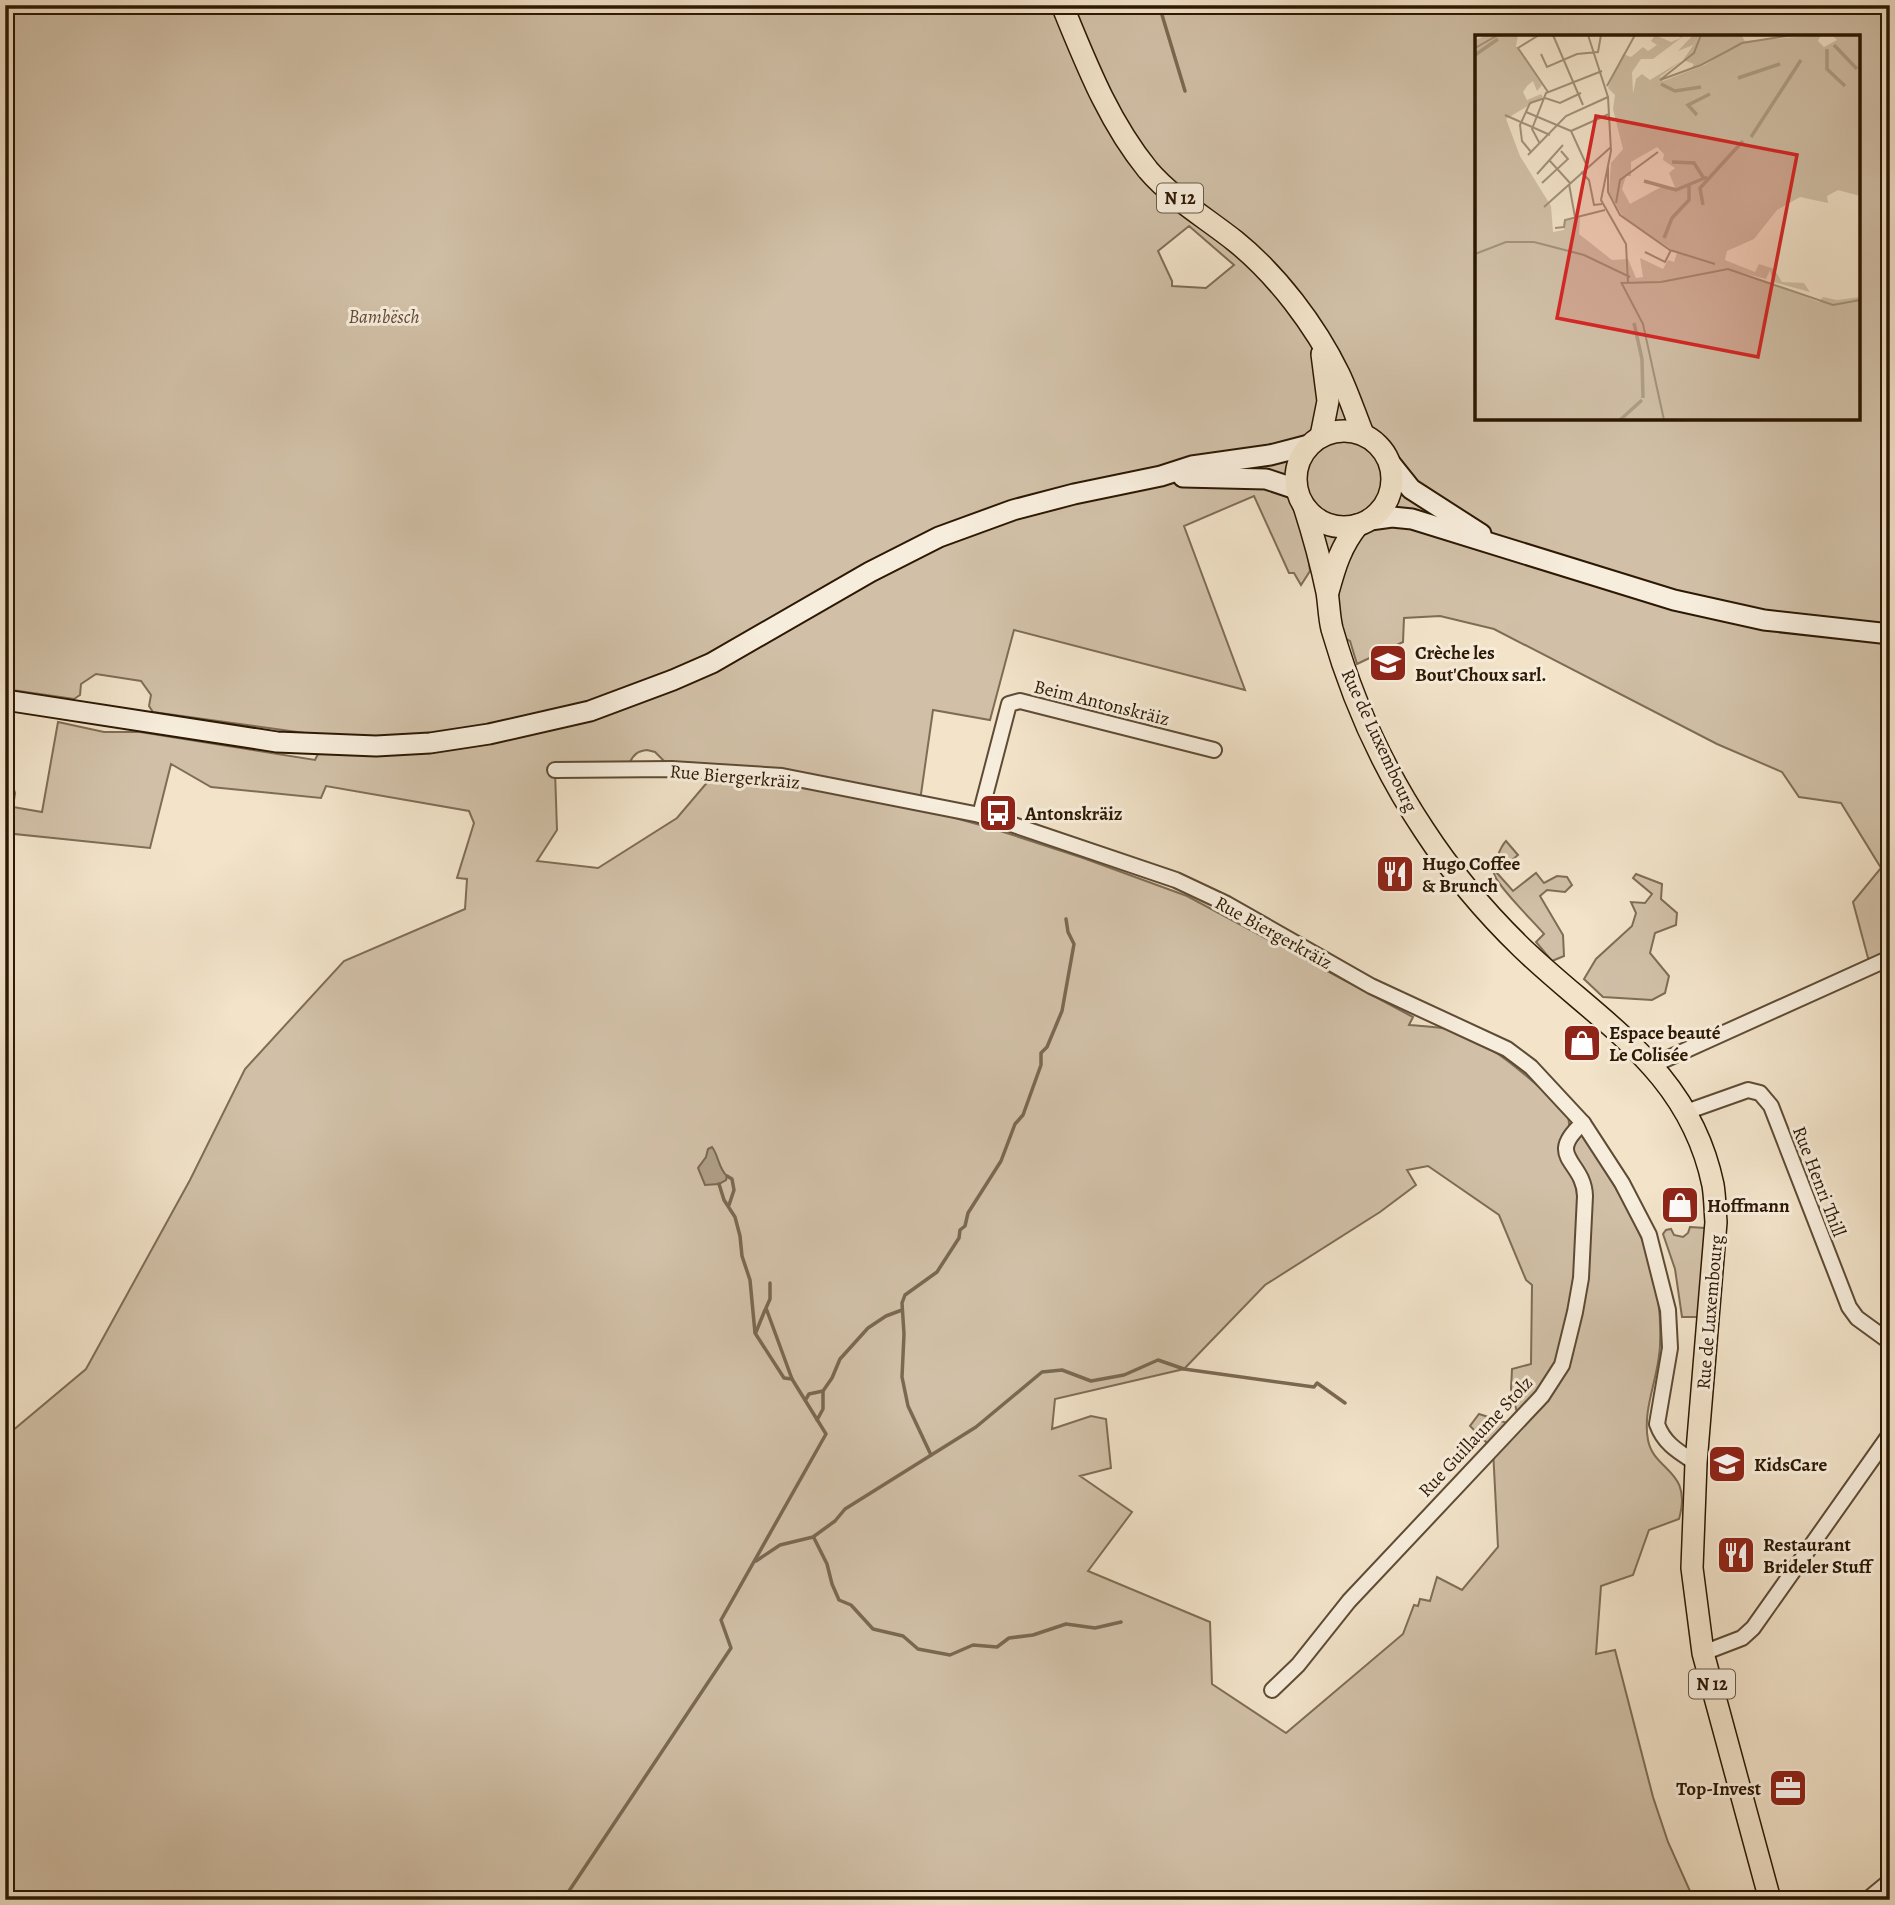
<svg xmlns="http://www.w3.org/2000/svg" width="1895" height="1905" font-family="Alegreya,serif">
  <rect width="100%" height="100%" fill="#f2e3c9"/>
  <filter id="stains"><feTurbulence type="fractalNoise" baseFrequency=".00286" numOctaves="4"/><feColorMatrix values="0 0 0 0 .2 0 0 0 0 .09 0 0 0 0 .02 0 0 0 .5 -.17"/></filter>
  <radialGradient id="worn" r=".72"><stop offset=".6" stop-color="#630" stop-opacity="0"/><stop offset="1" stop-color="#630" stop-opacity=".3"/></radialGradient>
  <g fill="#d1c0a7" stroke="#7f6c55" stroke-width="2" fill-rule="evenodd">
    <path d="M 5,5 L 1890,5 L 1890,952 L 1874,960 L 1868,958 L 1853,902 L 1881,868 L 1841,803 L 1799,797 L 1782,772 L 1717,744 L 1494,629 L 1440,616 L 1404,618 L 1403,642 L 1357,664 L 1350,641 L 1334,633 L 1307,549 L 1310,571 L 1301,585 L 1294,573 L 1289,573 L 1254,496 L 1184,526 L 1245,690 L 1014,630 L 990,720 L 933,710 L 919,808 L 991,828 L 1083,858 L 1187,896 L 1413,1017 L 1409,1025 C 1421,1026 1435,1026 1447,1029 C 1490,1039 1536,1084 1568,1113 L 1570,1134 L 1583,1135 C 1627,1206 1664,1257 1660,1345 C 1659,1377 1642,1409 1648,1440 C 1654,1472 1693,1469 1679,1519 L 1649,1530 L 1633,1575 L 1601,1586 L 1596,1654 L 1615,1650 L 1653,1797 L 1668,1842 L 1694,1900 L 5,1900 L 5,1437 L 86,1369 L 190,1180 L 245,1069 L 344,961 L 465,909 L 467,879 L 457,878 L 474,823 L 469,811 L 326,786 L 321,798 L 211,787 L 171,764 L 150,848 L 5,833 L 5,759 L 15,793 L 13,807 L 42,812 L 58,722 L 104,732 L 140,732 L 315,760 L 327,736 L 153,712 L 149,706 L 151,695 L 141,681 L 96,674 L 81,684 L 80,695 L 74,699 L 5,689 ZM 1477,37 L 1858,37 L 1858,418 L 1477,418 ZM 1189,226 L 1234,265 L 1206,288 L 1172,286 L 1172,281 L 1158,251 ZM 647,750 L 655,752 L 672,769 L 716,772 L 677,818 L 598,868 L 537,861 L 557,830 L 555,771 L 630,762 C 634,754 638,751 647,750 ZM 1428,1166 L 1499,1215 L 1526,1280 L 1532,1285 L 1531,1364 L 1512,1369 L 1511,1389 L 1518,1416 L 1507,1423 L 1479,1414 L 1470,1426 L 1493,1449 L 1498,1547 L 1462,1590 L 1437,1577 L 1430,1601 L 1420,1599 L 1418,1606 L 1414,1605 L 1403,1634 L 1286,1733 L 1212,1684 L 1210,1622 L 1088,1571 L 1132,1512 L 1080,1476 L 1111,1468 L 1106,1419 L 1091,1416 L 1052,1429 L 1055,1399 L 1184,1369 L 1265,1285 L 1380,1212 L 1416,1185 L 1407,1170 Z"/>
    <path d="M 1506,841 L 1518,855 L 1497,873 L 1513,891 L 1536,873 L 1544,883 L 1557,876 L 1567,877 L 1572,885 L 1565,892 L 1547,890 L 1540,896 L 1563,935 L 1564,956 L 1552,961 L 1536,942 L 1544,934 C 1535,923 1495,884 1494,873 C 1494,864 1500,847 1506,841 Z"/>
    <polygon points="1636,874 1662,884 1661,899 1677,913 1676,925 1655,933 1650,953 1669,976 1665,993 1652,1000 1603,997 1584,979 1596,959 1632,926 1636,913 1631,902 1645,903 1652,894 1633,878"/>
    <polygon points="1690,1227 1705,1228 1698,1317 1682,1317 1675,1269 1663,1234 1666,1230 1671,1229 1674,1235 1683,1237 1688,1233"/>
  </g>
  <path fill="#af9e86" stroke="#7b6852" stroke-width="2" d="M 712,1147 C 719,1156 718,1168 727,1176 L 726,1180 L 719,1184 L 705,1185 L 698,1168 L 706,1157 L 708,1149 Z"/>
  <g fill="none" stroke-linecap="round" stroke-linejoin="round">
    <g stroke="#7b6852" stroke-width="3.5">
      <polyline points="1159,5 1185,91"/>
      <polyline points="727,1176 732,1179 734,1190 729,1205"/>
      <polyline points="719,1184 724,1200 735,1217 740,1236 742,1256 750,1280 755,1333 784,1378 792,1379"/>
      <polyline points="756,1332 765,1310"/>
      <polyline points="806,1399 809,1394 823,1391"/>
      <polyline points="817,1420 823,1409 823,1391 832,1378 840,1359 868,1328 886,1316 902,1310"/>
      <polyline points="931,1455 908,1406 902,1377 904,1334 902,1303 905,1295 937,1272 959,1238 960,1230 965,1226 968,1213 1001,1161 1015,1124 1023,1115 1041,1065 1041,1053 1047,1047 1062,1011 1074,944 1068,932 1066,919"/>
      <polyline points="814,1538 827,1564 832,1584 839,1600 851,1605 873,1629 903,1636 918,1649 950,1655 973,1645 997,1647 1009,1638 1033,1635 1066,1624 1095,1628 1121,1622"/>
      <polyline points="756,1561 780,1545 813,1537 835,1521 845,1509 976,1427 1042,1372 1062,1370 1091,1381 1124,1375 1158,1360 1184,1369 1314,1387 1317,1383 1345,1403"/>
      <polyline points="563,1900 731,1648 721,1620 826,1434 792,1379 766,1308 770,1299 770,1283"/>
    </g>
    <defs>
      <g id="street">
        <path d="M 555,770 L 672,769 L 782,776 L 990,817 L 1176,880 L 1227,904 L 1371,986 L 1507,1049 L 1531,1067 L 1583,1123 L 1622,1183 L 1649,1235 L 1668,1310 L 1670,1348 L 1657,1424 C 1664,1444 1679,1452 1696,1463"/>
        <polyline points="980,815 1009,704 1020,701 1214,750"/>
        <polyline points="1653,1065 1890,958"/>
        <polyline points="1686,1112 1748,1090 1760,1093 1771,1106 1849,1307 1857,1318 1890,1342"/>
        <polyline points="1703,1653 1742,1638 1753,1628 1890,1434"/>
        <path d="M 1272,1690 L 1298,1665 L 1349,1601 L 1542,1396 L 1562,1365 L 1575,1312 L 1581,1278 L 1585,1196 C 1584,1160 1544,1158 1583,1123"/>
        <polyline points="1867,1900 1890,1881"/>
      </g>
      <g id="secondary">
        <polyline points="1391,464 1411,489 1481,534"/>
        <polyline points="1183,477 1266,479 1296,489"/>
        <polyline points="1370,520 1392,517 1412,519 1674,600 1764,620 1890,634"/>
        <polyline points="5,700 277,742 376,746 430,743 489,734 590,711 673,680 712,663 870,572 939,537 1013,510 1074,494 1161,476 1192,466 1270,455 1309,445"/>
      </g>
      <g id="primary">
        <path d="M 1062,5 C 1086,63 1108,121 1148,170 C 1172,198 1206,218 1235,241 C 1277,275 1315,325 1339,374 C 1348,393 1355,414 1363,434"/>
        <circle cx="1344" cy="479" r="48"/>
        <polyline points="1321,436 1328,401 1322,354"/>
        <path d="M 1304,506 C 1313,534 1321,563 1327,592 C 1329,604 1329,617 1332,629 C 1352,699 1384,770 1424,830 C 1452,873 1485,912 1522,948 C 1600,1023 1689,1069 1713,1185 C 1715,1197 1715,1210 1716,1222 L 1696,1463 L 1692,1568 L 1703,1653 L 1770,1900"/>
        <path d="M 1328,592 C 1335,566 1341,546 1358,525"/>
      </g>
    </defs>
    <use href="#street" stroke="#5e4b34" stroke-width="18"/>
    <use href="#secondary" stroke="#2d1803" stroke-width="23"/>
    <use href="#primary" stroke="#2d1803" stroke-width="24"/>
    <use href="#street" stroke="#f7eddc" stroke-width="14"/>
    <use href="#secondary" stroke="#f7eddc" stroke-width="19"/>
    <use href="#primary" stroke="#f2e3c9" stroke-width="21"/>
  </g>
  <defs>
    <symbol id="school-square" viewBox="-11 -11 22 22"><rect x="-9" y="-9" width="18" height="18" rx="4" fill="#8f2418" stroke="#f7eddc"/><path d="M0-5L7-2L0 1L-7-2ZM-4 1L0 2.5L4 1V4Q0 6-4 4Z" fill="#fff"/></symbol>
    <symbol id="bus-square" viewBox="-11 -11 22 22"><rect x="-9" y="-9" width="18" height="18" rx="4" fill="#8f2418" stroke="#f7eddc"/><path d="M-5-6H5V4H4V6H2V4H-2V6H-4V4H-5ZM-3.5-4V0h7V-4ZM-3.5 1.2v1.5H-2V1.2ZM2 1.2v1.5H3.5V1.2Z" fill="#fff"/></symbol>
    <symbol id="restaurant-square" viewBox="-11 -11 22 22"><rect x="-9" y="-9" width="18" height="18" rx="4" fill="#8f2418" stroke="#f7eddc"/><path d="M-5-6h1v4h1v-4h1v4h1v-4h1v5L-1.5 .5V6h-2V.5L-5-1ZM5-6V6H3V1.5H1.5Q1.5-4 5-6Z" fill="#fff"/></symbol>
    <symbol id="shop-square" viewBox="-11 -11 22 22"><rect x="-9" y="-9" width="18" height="18" rx="4" fill="#8f2418" stroke="#f7eddc"/><path d="M-5-2.5h2.3a2.7 3.5 0 0 1 5.4 0H5L5.5 6h-11ZM-1.5-2.5h3a1.5 2.3 0 0 0-3 0Z" fill="#fff"/></symbol>
    <symbol id="office-square" viewBox="-11 -11 22 22"><rect x="-9" y="-9" width="18" height="18" rx="4" fill="#8f2418" stroke="#f7eddc"/><path d="M-6-3h4V-5.5h4V-3h4V5H-6ZM-1-4.5V-3h2v-1.5ZM-6 0V1H6V0Z" fill="#fff"/></symbol>
  </defs>
  <g fill-rule="evenodd">
    <use href="#school-square" x="1366" y="641" width="44" height="44"/>
    <use href="#bus-square" x="976" y="791" width="44" height="44"/>
    <use href="#restaurant-square" x="1373" y="852" width="44" height="44"/>
    <use href="#shop-square" x="1560" y="1021" width="44" height="44"/>
    <use href="#shop-square" x="1658" y="1183" width="44" height="44"/>
    <use href="#school-square" x="1705" y="1442" width="44" height="44"/>
    <use href="#restaurant-square" x="1714" y="1533" width="44" height="44"/>
    <use href="#office-square" x="1766" y="1766" width="44" height="44"/>
  </g>
  <g text-anchor="middle" stroke-width="6" stroke-linejoin="round" paint-order="stroke">
    <g fill="#f7eddc" stroke="#6a5844" stroke-width="2">
      <rect x="1157" y="183.5" width="46" height="29" rx="5"/>
      <rect x="1689" y="1669.5" width="46" height="29" rx="5"/>
    </g>
    <g font-size="18" font-weight="bold" fill="#2d1803">
      <text x="1180" y="204">N 12</text>
      <text x="1712" y="1690">N 12</text>
    </g>
    <g font-size="19" font-style="italic" fill="#5e4a34" stroke="#f7eddc">
      <text x="384" y="323">Bambësch</text>
    </g>
    <g font-size="19" font-weight="bold" fill="#2d1803" stroke="#f7eddc" text-anchor="start">
      <text x="1415" y="659">Crèche les<tspan x="1415" dy="22">Bout'Choux sarl.</tspan></text>
      <text x="1025" y="820">Antonskräiz</text>
      <text x="1422" y="870">Hugo Coffee<tspan x="1422" dy="22">&amp; Brunch</tspan></text>
      <text x="1609" y="1039">Espace beauté<tspan x="1609" dy="22">Le Colisée</tspan></text>
      <text x="1707" y="1212">Hoffmann</text>
      <text x="1754" y="1471">KidsCare</text>
      <text x="1763" y="1551">Restaurant<tspan x="1763" dy="22">Brideler Stuff</tspan></text>
      <text x="1761" y="1795" text-anchor="end">Top-Invest</text>
    </g>
    <g font-size="19" fill="#2d1803" stroke="#f7eddc">
      <text transform="translate(1102 702) rotate(14)" y="7">Beim Antonskräiz</text>
      <text transform="translate(1380 740) rotate(65)" y="7">Rue de Luxembourg</text>
      <text transform="translate(735 776) rotate(5)" y="7">Rue Biergerkräiz</text>
      <text transform="translate(1274 932) rotate(29)" y="7">Rue Biergerkräiz</text>
      <text transform="translate(1820 1181) rotate(69)" y="7">Rue Henri Thill</text>
      <text transform="translate(1709 1312) rotate(-85)" y="7">Rue de Luxembourg</text>
      <text transform="translate(1475 1436) rotate(-47)" y="7">Rue Guillaume Stolz</text>
    </g>
  </g>
  <g transform="translate(1475 35)">
    <rect width="385" height="385" fill="#f2e3c9"/>
    <path d="M 13,0 L 43,0 L 41,11 L 67,50 L 62,56 L 58,46 L 52,51 L 48,57 L 52,65 L 66,59 L 68,62 L 31,84 L 45,121 L 76,171 L 78,197 L 89,195 L 90,185 L 105,182 L 104,199 L 137,225 L 153,224 L 161,243 L 168,242 L 165,223 L 188,234 L 193,225 L 199,227 L 202,218 L 148,182 L 134,157 L 136,128 L 148,114 L 138,74 L 140,60 L 133,53 L 148,19 L 156,22 L 168,12 L 173,16 L 182,10 L 176,6 L 180,0 L 196,7 L 206,3 L 203,0 L 210,0 L 178,24 L 166,24 L 157,37 L 158,59 L 161,44 L 167,39 L 175,45 L 206,26 L 185,42 L 188,46 L 230,30 L 259,11 L 216,34 L 219,29 L 208,25 L 224,2 L 218,10 L 203,16 L 218,0 L 266,0 L 270,6 L 346,0 L 343,6 L 349,12 L 362,5 L 357,0 L 385,0 L 385,161 L 363,155 L 352,161 L 353,168 L 325,162 L 302,175 L 279,204 L 252,216 L 250,225 L 280,237 L 284,229 L 299,234 L 307,247 L 329,248 L 335,257 L 298,247 L 295,235 L 291,244 L 264,237 L 344,267 L 348,262 L 362,265 L 385,262 L 385,385 L 0,385 L 0,5 ZM 182,112 L 189,119 L 188,125 L 200,133 L 194,138 L 200,152 L 186,152 L 155,169 L 147,154 L 151,141 L 156,141 L 156,127 Z" fill="#d1c0a7" fill-rule="evenodd"/>
    <path fill="none" stroke="#af9e86" stroke-width="3.5" d="M 359,10 L 382,34M 352,14 L 352,34 L 370,51M 0,20 L 23,4M 263,43 L 305,29M 186,49 L 200,56 L 226,52M 222,80 L 213,70 L 235,59M 276,102 L 326,25M 197,127 L 219,128 L 228,142M 169,146 L 201,155 L 232,142M 228,170 L 225,153 L 268,106M 189,203 L 197,183 L 214,165 L 214,150M 159,288 L 167,324 L 168,363M 145,385 L 167,365"/>
    <path fill="none" stroke="#a3927a" stroke-width="2" d="M 64,0 L 43,13 L 73,57M 78,0 L 108,70M 113,0 L 133,62 L 136,116 L 126,165 L 151,209 L 153,248M 226,0 L 219,18 L 185,45 L 226,30 L 267,8 L 318,0M 0,13 L 23,0M 66,19 L 72,32 L 102,19 L 123,17 L 126,0M 132,51 L 160,0M 70,63 L 85,68 L 106,58M 51,77 L 96,96M 30,80 L 75,100M 96,96 L 134,79M 96,96 L 112,131M 65,109 L 57,94 L 71,58 L 127,36M 56,117 L 47,106 L 45,90 L 55,68 L 70,63M 53,120 L 91,81 L 133,62M 75,126 L 95,148M 133,132 L 133,157 L 145,180 L 195,215 L 240,229M 106,137 L 114,145 L 119,170 L 127,169M 62,139 L 88,110M 67,148 L 93,124 L 86,116M 94,149 L 100,182M 141,168 L 145,145 L 183,117M 69,172 L 136,112M 80,193 L 89,192 L 90,185 L 130,175M 170,217 L 190,227 L 196,215M 0,219 L 31,207 L 59,207 L 109,220 L 155,242M 146,247 L 168,289 L 189,385M 147,248 L 186,247 L 253,234 L 358,270 L 385,265"/>
    <path fill="#d62828" fill-opacity="0.15" stroke="#d62828" stroke-width="3.5" d="M 121,81 L 322,120 L 283,322 L 82,283 Z"/>
    <rect width="385" height="385" fill="none" stroke="#2d1803" stroke-width="3.5"/>
  </g>
  <rect width="1895" height="1905" fill="none" stroke="#f2e3c9" stroke-width="28"/>
  <rect x="7" y="7" width="1881" height="1891" fill="none" stroke="#2d1803" stroke-width="3.5"/>
  <rect x="14" y="14" width="1867" height="1877" fill="none" stroke="#2d1803" stroke-width="2"/>
  <rect width="100%" height="100%" filter="url(#stains)"/>
  <rect width="100%" height="100%" fill="url(#worn)"/>
</svg>
